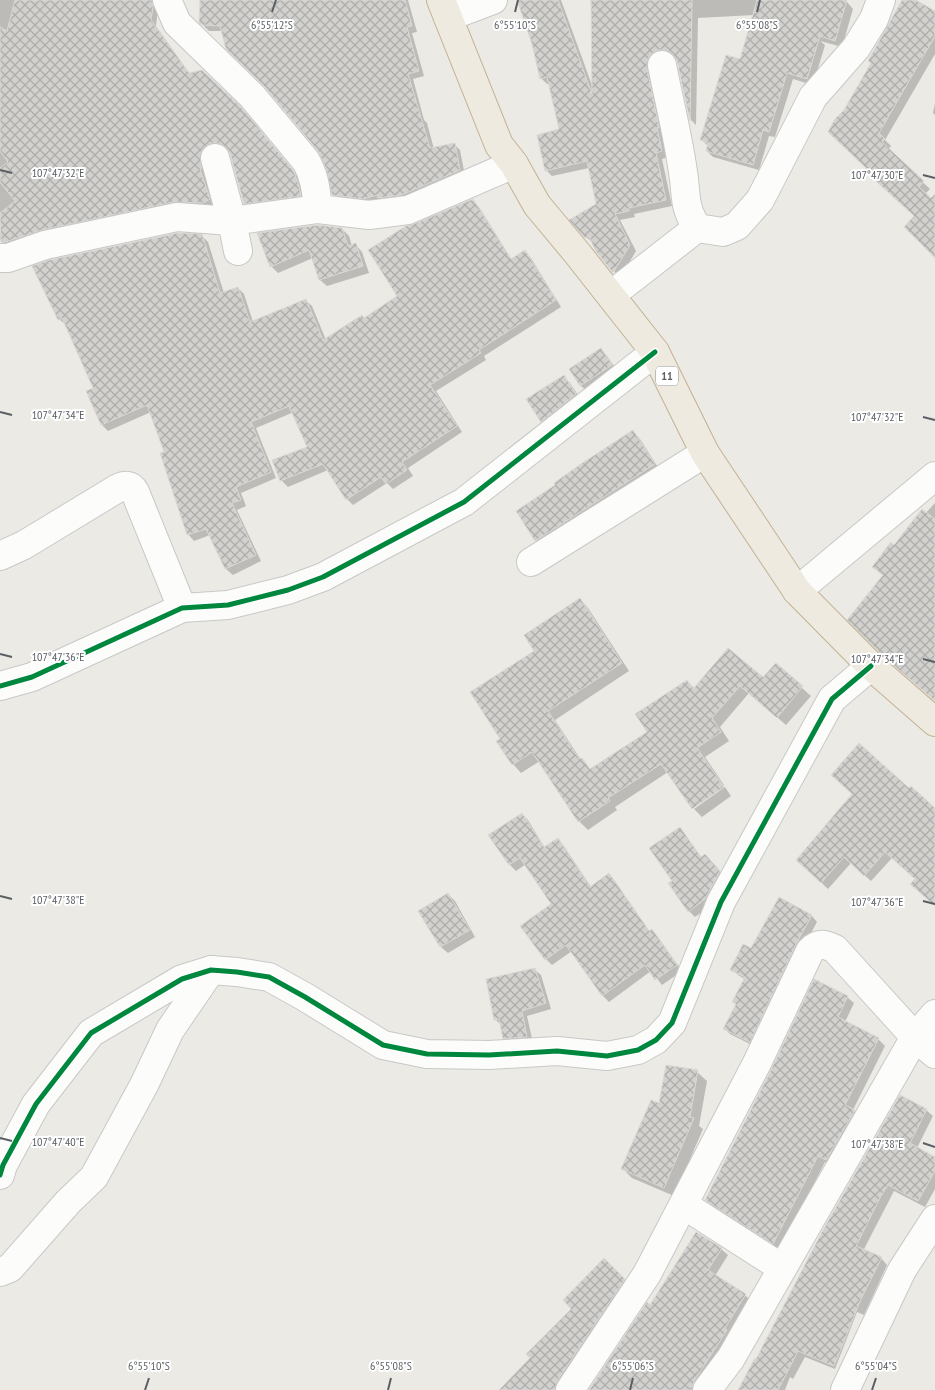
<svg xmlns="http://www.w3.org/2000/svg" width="935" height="1390" font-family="'PT Sans Narrow',sans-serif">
  <defs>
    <pattern id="building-cross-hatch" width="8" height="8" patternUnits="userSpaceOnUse" patternTransform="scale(1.25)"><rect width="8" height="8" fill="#d2d1ce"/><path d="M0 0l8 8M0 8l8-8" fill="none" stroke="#adadab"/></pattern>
  </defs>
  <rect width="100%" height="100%" fill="#eceae5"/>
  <g fill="#0003">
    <polygon points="0,0 159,0 156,26 190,74 246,114 298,177 306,201 251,209 245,203 229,150 218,148 207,174 205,175 215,205 209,208 8,248 0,239"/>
    <polygon points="201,0 408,0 417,32 412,33 424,76 413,79 424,120 427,123 434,149 454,144 460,150 465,176 407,200 370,204 339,200 333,194 327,168 319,150 222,31 209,31 200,22"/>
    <polygon points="524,0 561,0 593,88 592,0 841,0 847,2 853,9 842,47 820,41 825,45 813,85 793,79 775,137 769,136 759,170 713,157 707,151 708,146 702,140 740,60 754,15 698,18 696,125 691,120 678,62 674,56 665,56 668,157 662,159 672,206 634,214 635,217 620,220 636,251 620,278 596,250 593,243 586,237 598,204 589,168 552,176 546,170 560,130 550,84 547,84 541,78"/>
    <polygon points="903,0 914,0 935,12 935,54 885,140 891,146 888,150 930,189 925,194 935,204 935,256 915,216 868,169 845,111 872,63"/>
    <polygon points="935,103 935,115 933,113"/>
    <polygon points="472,200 479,207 512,260 525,252 531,258 561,307 484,356 486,360 436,391 462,432 408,468 413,476 393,489 387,483 353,505 347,499 328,470 288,487 282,481 274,461 308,447 294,412 256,428 276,478 241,493 246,506 237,510 261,561 233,575 226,569 210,535 194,541 188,534 165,452 151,412 108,431 102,425 88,392 95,389 66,325 59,319 202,236 208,242 224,293 238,288 244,294 253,322 305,300 312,306 326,340 364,319 398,297"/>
    <polygon points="342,229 349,236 352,246 356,245 362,252 369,273 327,286 320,280 313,258 278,273 271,266"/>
    <polygon points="600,349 607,356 618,372 588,392 581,386 571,369"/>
    <polygon points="564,377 570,383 582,401 548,428 542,421"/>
    <polygon points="633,432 640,439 661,472 543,547 536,540"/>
    <polygon points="935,503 935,700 884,576 880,573 894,547"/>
    <polygon points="580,599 588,608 629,671 555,720 581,760 591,770 648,732 687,681 695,689 764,679 776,665 811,696 786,725 749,693 720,727 729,741 705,757 724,785 693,807 668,772 615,807 617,810 588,830 579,821 540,761 521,773 513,764 502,739 536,651"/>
    <polygon points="725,787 731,796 702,817 694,809"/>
    <polygon points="910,790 935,810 935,905 916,879 892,858 871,881 851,863 828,889 804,866"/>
    <polygon points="522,814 528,820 545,848 558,840 564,846 591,887 608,875 615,881 650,932 652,931 658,937 682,971 662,985 651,971 609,1002 603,996 572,951 552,965 546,959 552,905 526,864 516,871 510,865 490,835"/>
    <polygon points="679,828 702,858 711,862 726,878 712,905 695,917 689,911 674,881"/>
    <polygon points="448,894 455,901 475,937 448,953 441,947 420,911"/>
    <polygon points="779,899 812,916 817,922 791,970 756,1047 730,1034 725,1029 736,1005 734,1002 745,979 738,975 732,969 752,950"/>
    <polygon points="535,970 541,975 551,1009 527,1016 533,1043 510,1044 504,1038 501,1025 495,1019"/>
    <polygon points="847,997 854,1003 845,1022 878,1039 885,1046 853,1110 861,1118 833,1166 825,1162 780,1250 713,1207 707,1200"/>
    <polygon points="697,1072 707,1081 699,1126 703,1129 674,1196 632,1178 622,1168 660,1105"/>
    <polygon points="926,1110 933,1116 917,1148 935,1158 935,1189 925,1207 894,1191 863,1251 881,1258 887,1265 864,1315 857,1312 835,1369 805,1357 793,1379 790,1377 785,1390 741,1390 757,1360"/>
    <polygon points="721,1249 728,1255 715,1276 745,1295 752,1302 700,1390 590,1390 651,1307"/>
    <polygon points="604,1260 631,1287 563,1390 501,1390 532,1358 573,1309"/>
  </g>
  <g fill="url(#building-cross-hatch)" stroke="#dcd9d4">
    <polygon points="15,0 152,0 153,7 151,20 189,73 202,70 241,107 293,170 298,183 301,196 244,204 230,153 226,147 219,143 211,143 204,147 200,154 202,168 200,169 210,199 203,203 174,202 42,230 5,242 1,242 0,213 15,201 0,182 0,168 8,162 0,151 0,27 7,31"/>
    <polygon points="200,0 405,0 412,26 407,27 419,71 408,74 430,148 455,143 460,170 401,195 378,198 377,195 363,199 332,195 326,168 318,151 264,86 226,49 220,26 202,25 199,23"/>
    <polygon points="517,0 558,0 592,94 591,0 692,0 690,121 677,61 673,54 667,50 658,50 651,54 647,60 647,68 659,128 657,127 662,151 656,153 666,200 629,208 629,211 615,214 630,245 613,273 595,250 589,236 585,238 569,220 596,204 587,161 545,171 537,135 559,129 547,77 540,79 532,44"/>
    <polygon points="757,0 847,0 835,41 820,36 807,79 787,73 769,132 763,130 753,165 706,151 708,143 700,140 726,55 740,59"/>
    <polygon points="902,0 916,0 935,11 935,36 879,133 885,139 882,142 924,181 919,187 931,198 935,194 935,258 904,227 914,216 865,171 867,169 828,132 835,119 844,110 871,63 868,61"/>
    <polygon points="473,199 511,259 525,250 556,300 479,350 481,353 430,385 457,426 402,462 407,470 386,484 381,477 346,500 323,464 280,481 272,460 307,447 289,406 251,422 271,472 236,487 241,500 232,503 256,555 225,569 206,529 187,535 160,453 164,452 147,405 101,425 86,391 93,388 62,318 58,320 32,266 49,260 178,233 202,234 220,293 238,287 250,322 306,299 323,340 362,315 364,318 397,296 368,250 406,226 414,224"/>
    <polygon points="318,225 342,228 348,246 356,243 363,266 319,280 309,250 270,267 257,233"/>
    <polygon points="601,348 612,365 580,386 569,369"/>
    <polygon points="564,375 576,394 541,422 526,399"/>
    <polygon points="633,430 655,464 535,541 516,511 555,485 554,483 581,464"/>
    <polygon points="922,509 935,519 935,701 882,655 847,620 883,575 872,567 891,542 894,545"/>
    <polygon points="580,598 622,663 548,711 579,759 582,758 590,769 647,732 635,714 687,680 693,689 728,648 763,677 776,663 803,686 777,718 740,686 712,718 721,732 697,748 724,787 692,809 661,764 608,798 610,801 578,822 532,752 512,765 496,741 500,739 470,692 534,651 524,635"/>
    <polygon points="859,743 909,788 911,786 935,808 935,906 910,884 915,879 885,852 864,876 844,857 821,883 796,860 852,794 831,775"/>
    <polygon points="522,813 544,847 558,838 590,887 609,873 649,931 652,929 677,965 655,980 645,965 602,996 566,945 545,960 520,926 551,904 520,858 509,865 488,835"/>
    <polygon points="680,827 701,857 705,854 720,871 705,899 688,912 668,883 672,881 649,848"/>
    <polygon points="448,893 470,930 440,947 418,911"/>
    <polygon points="779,897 812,915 796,944 750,1042 723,1029 736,1004 732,1002 745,977 730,970 743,944 751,948"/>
    <polygon points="535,968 546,1003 522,1011 527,1037 503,1039 499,1019 494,1020 486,979"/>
    <polygon points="814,979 848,996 838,1017 879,1038 845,1105 855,1110 826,1160 818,1156 773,1244 705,1200 771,1070"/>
    <polygon points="666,1065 698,1070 690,1117 694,1118 664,1188 621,1169 651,1100 659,1103"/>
    <polygon points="900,1095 927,1109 910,1143 935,1157 935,1171 918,1201 888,1185 881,1196 856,1246 882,1257 861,1299 834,1366 798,1351 778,1390 738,1390 755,1358 756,1359 823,1230"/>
    <polygon points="696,1232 722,1248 708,1270 746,1294 725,1328 727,1330 694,1381 692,1390 589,1390 647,1302 650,1305"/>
    <polygon points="604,1258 625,1279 557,1381 555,1390 499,1390 530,1358 526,1354 571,1309 563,1300"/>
  </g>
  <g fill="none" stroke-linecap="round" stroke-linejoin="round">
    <defs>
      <g id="minor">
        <path d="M 167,0 L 177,23 L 252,96 L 306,161 C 315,177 316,191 318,209"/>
        <polyline points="448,17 493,0"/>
        <path d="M 662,65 C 669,101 678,136 683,172 C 687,197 683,205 697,228"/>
        <polyline points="238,251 232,221 318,209 369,215 408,210 514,164"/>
        <polyline points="0,258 8,258 45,245 177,217 232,221 215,158"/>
        <polyline points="611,295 697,228 723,232 737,226 760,200 813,97 856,48 874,19 881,0"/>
        <path d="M 0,556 L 24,545 L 118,488 C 125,485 131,484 135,492 L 182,608"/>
        <polyline points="531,562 705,453"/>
        <polyline points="797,591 935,476"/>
        <polyline points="0,686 32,677 182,608 228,605 288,590 323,577 464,502 655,352"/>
        <polyline points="0,1175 3,1165 36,1104 91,1033 182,979 211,970 237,972 269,977 305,997 383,1045 427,1054 489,1055 557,1051 607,1056 638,1050 656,1040 672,1023 721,902 832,699 871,666"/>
        <polyline points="684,1205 782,1268"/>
        <polyline points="0,1272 10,1268 68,1202 94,1177 144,1085 170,1030 211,970"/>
        <path d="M 570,1390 L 647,1274 L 757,1063 L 810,951 C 818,942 825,944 835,949 L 915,1037 L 935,1054"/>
        <polyline points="707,1390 731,1358 915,1037 935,1014"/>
        <polyline points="845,1390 902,1270 935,1219"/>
      </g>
      <polyline id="highway" points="441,0 499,145 514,164 537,205 577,253 655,352 705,453 797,591 871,666 935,722"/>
    </defs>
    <use href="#minor" stroke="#c8c8c8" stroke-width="30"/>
    <use href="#highway" stroke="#c3b192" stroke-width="30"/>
    <use href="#minor" stroke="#fcfcfb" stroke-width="28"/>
    <use href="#highway" stroke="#efeae0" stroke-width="28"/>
    <defs>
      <g id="cycleway">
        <polyline points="0,686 32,677 182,608 228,605 288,590 323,577 464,502 655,352"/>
        <polyline points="0,1175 3,1165 36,1104 91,1033 182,979 211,970 237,972 269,977 305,997 383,1045 427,1054 489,1055 557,1051 607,1056 638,1050 656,1040 672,1023 721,902 832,699 871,666"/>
      </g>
    </defs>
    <use href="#cycleway" stroke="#fff" stroke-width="8"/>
    <use href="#cycleway" stroke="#00873e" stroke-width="5"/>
  </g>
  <path fill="none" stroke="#5a5f64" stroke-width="2" d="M 272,12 L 276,0M 515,12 L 518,0M 757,12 L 760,0M 0,170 L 12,173M 923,175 L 935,178M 0,412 L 12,415M 923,417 L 935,420M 0,654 L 12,657M 923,659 L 935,662M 0,896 L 12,899M 923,901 L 935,904M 0,1138 L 12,1141M 923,1143 L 935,1147M 145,1390 L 149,1378M 388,1390 L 391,1378M 630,1390 L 633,1378M 872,1390 L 876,1378"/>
  <g text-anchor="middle" stroke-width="4" stroke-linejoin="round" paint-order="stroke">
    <rect fill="#fff" stroke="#8c8f92" stroke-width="1" x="656" y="366.5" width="22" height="19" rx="4"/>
    <g font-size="12" font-weight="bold" fill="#5a5f64">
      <text x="667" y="380">11</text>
    </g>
  </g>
  <g font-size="12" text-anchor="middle" fill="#5a5f64" stroke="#fff" stroke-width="4" stroke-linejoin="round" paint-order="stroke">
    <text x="272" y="29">6°55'12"S</text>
    <text x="515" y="29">6°55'10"S</text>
    <text x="757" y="29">6°55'08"S</text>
    <text x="58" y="177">107°47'32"E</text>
    <text x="877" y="179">107°47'30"E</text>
    <text x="58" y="419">107°47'34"E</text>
    <text x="877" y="421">107°47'32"E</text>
    <text x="58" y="661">107°47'36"E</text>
    <text x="877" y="663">107°47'34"E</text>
    <text x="58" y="904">107°47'38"E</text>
    <text x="877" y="906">107°47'36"E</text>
    <text x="58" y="1146">107°47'40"E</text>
    <text x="877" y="1148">107°47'38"E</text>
    <text x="149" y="1370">6°55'10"S</text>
    <text x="391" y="1370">6°55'08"S</text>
    <text x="633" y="1370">6°55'06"S</text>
    <text x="876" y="1370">6°55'04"S</text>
  </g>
</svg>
